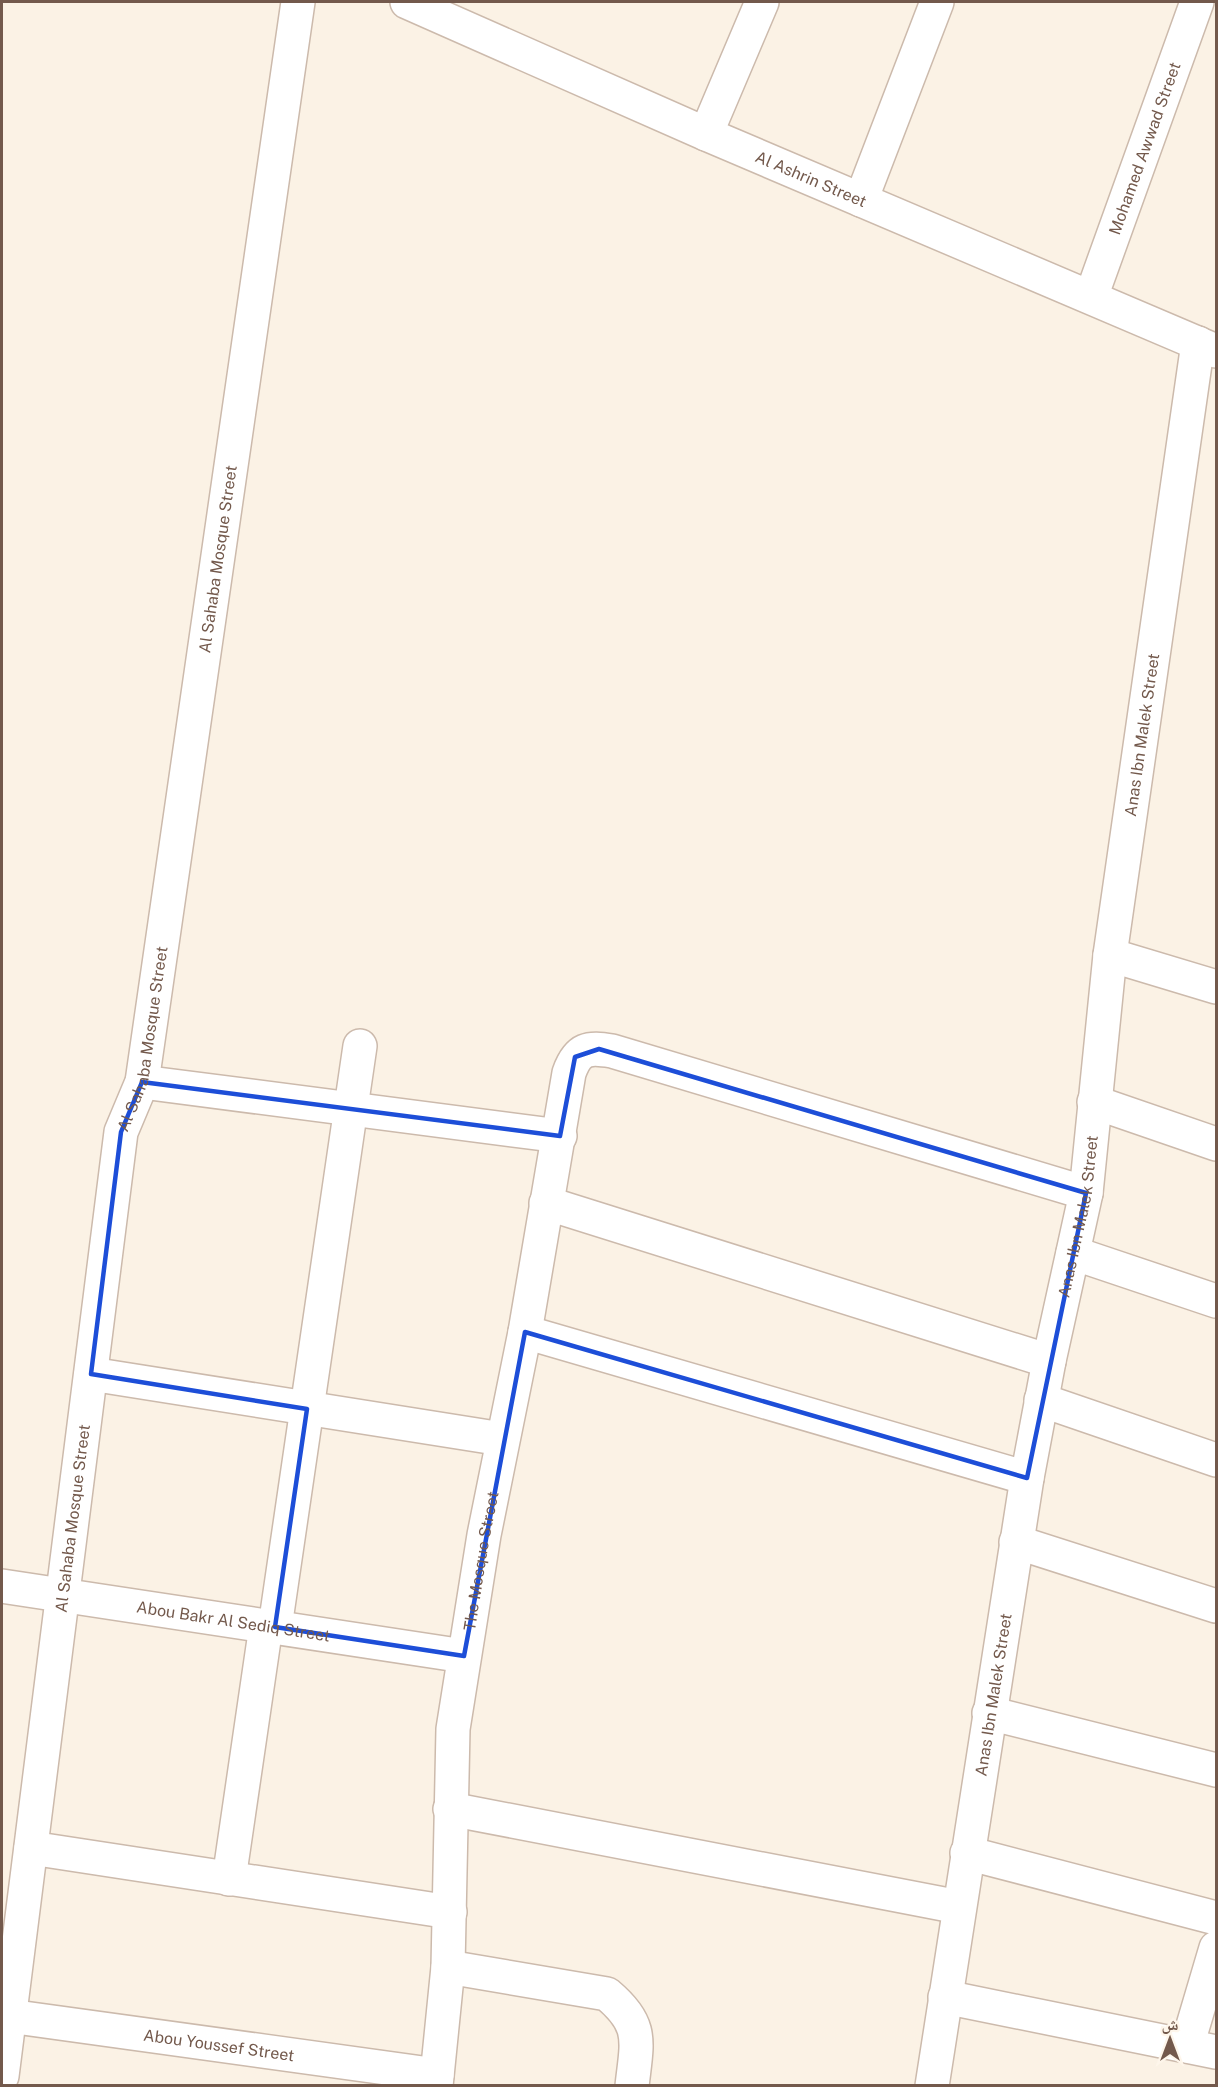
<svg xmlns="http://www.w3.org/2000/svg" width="1218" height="2087" font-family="'Public Sans','Noto Naskh Arabic',sans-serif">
  <rect width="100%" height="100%" fill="#fbf2e5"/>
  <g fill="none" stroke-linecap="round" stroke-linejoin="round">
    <defs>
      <g id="minor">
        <path id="s1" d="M 407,2 L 706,134 L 1216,351"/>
        <polyline points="706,134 762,2"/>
        <polyline points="861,200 937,2"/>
        <path id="s2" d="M 1091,297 L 1197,2"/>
        <polyline points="1110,955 1216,987"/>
        <polyline points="142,1082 560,1136"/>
        <polyline points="1094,1102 1216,1144"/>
        <polyline points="546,1203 1049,1361"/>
        <polyline points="1073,1253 1216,1301"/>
        <polyline points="525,1332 1027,1478"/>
        <polyline points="91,1374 502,1439"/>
        <polyline points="1041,1400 1216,1460"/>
        <polyline points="1016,1542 1216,1606"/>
        <path id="s3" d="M 2,1586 L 464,1656"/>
        <polyline points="275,1627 360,1046"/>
        <polyline points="989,1713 1216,1770"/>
        <polyline points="450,1809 959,1907"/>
        <polyline points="31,1848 450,1912"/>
        <polyline points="967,1853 1216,1918"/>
        <polyline points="229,1879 266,1626"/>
        <path d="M 448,1967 L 607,1994 C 644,2025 637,2041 632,2086"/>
        <polyline points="945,1997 1216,2052"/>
        <path id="s4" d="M 2,2015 L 437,2075"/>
        <polyline points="1187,2046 1216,1948"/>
        <path id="s5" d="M 2,2076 L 121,1132 L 142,1082 L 298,2"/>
        <path id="s6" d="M 436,2086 L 448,1967 L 453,1729 L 484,1535 L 525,1332 L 569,1073 C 578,1048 588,1047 612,1051 L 1086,1193"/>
        <path id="s7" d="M 932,2086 L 1027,1478 L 1049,1361 L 1086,1193 L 1110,955 L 1198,343"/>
      </g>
    </defs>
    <use href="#minor" stroke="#ccbaac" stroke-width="36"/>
    <use href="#minor" stroke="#fff" stroke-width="33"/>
  </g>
  <path fill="none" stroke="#1d4ed8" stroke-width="4.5" stroke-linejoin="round" d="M 599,1049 L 1086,1193 L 1027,1478 L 525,1332 L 464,1656 L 275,1627 L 307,1409 L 91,1374 L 121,1132 L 142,1082 L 560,1136 L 575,1057 Z"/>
  <g text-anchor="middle" stroke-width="4.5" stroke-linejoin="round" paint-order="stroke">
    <g font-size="16" fill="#73594c" stroke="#fef6eb">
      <text dy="6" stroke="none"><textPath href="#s2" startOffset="158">Mohamed Awwad Street</textPath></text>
      <text dy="6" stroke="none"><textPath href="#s1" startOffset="441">Al Ashrin Street</textPath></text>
      <text dy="6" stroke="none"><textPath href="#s5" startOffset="1534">Al Sahaba Mosque Street</textPath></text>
      <text dy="6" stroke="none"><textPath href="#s7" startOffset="1368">Anas Ibn Malek Street</textPath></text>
      <text dy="6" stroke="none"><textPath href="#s5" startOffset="1048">Al Sahaba Mosque Street</textPath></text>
      <text dy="6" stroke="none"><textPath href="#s7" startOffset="882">Anas Ibn Malek Street</textPath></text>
      <text dy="6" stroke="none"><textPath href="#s5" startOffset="562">Al Sahaba Mosque Street</textPath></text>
      <text dy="6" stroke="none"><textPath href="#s6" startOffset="528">The Mosque Street</textPath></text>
      <text dy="6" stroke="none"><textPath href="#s3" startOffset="234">Abou Bakr Al Sediq Street</textPath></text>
      <text dy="6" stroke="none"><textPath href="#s7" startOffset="396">Anas Ibn Malek Street</textPath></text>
      <text dy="6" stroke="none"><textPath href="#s4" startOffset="219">Abou Youssef Street</textPath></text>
    </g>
  </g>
  <rect width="1218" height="2087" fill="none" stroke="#73594c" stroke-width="6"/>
  <g transform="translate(1170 2039)" stroke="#fef6eb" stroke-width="4.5" paint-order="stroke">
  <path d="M0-4.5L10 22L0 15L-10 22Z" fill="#73594c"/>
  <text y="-9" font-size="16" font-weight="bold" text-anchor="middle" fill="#73594c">ش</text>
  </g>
</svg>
